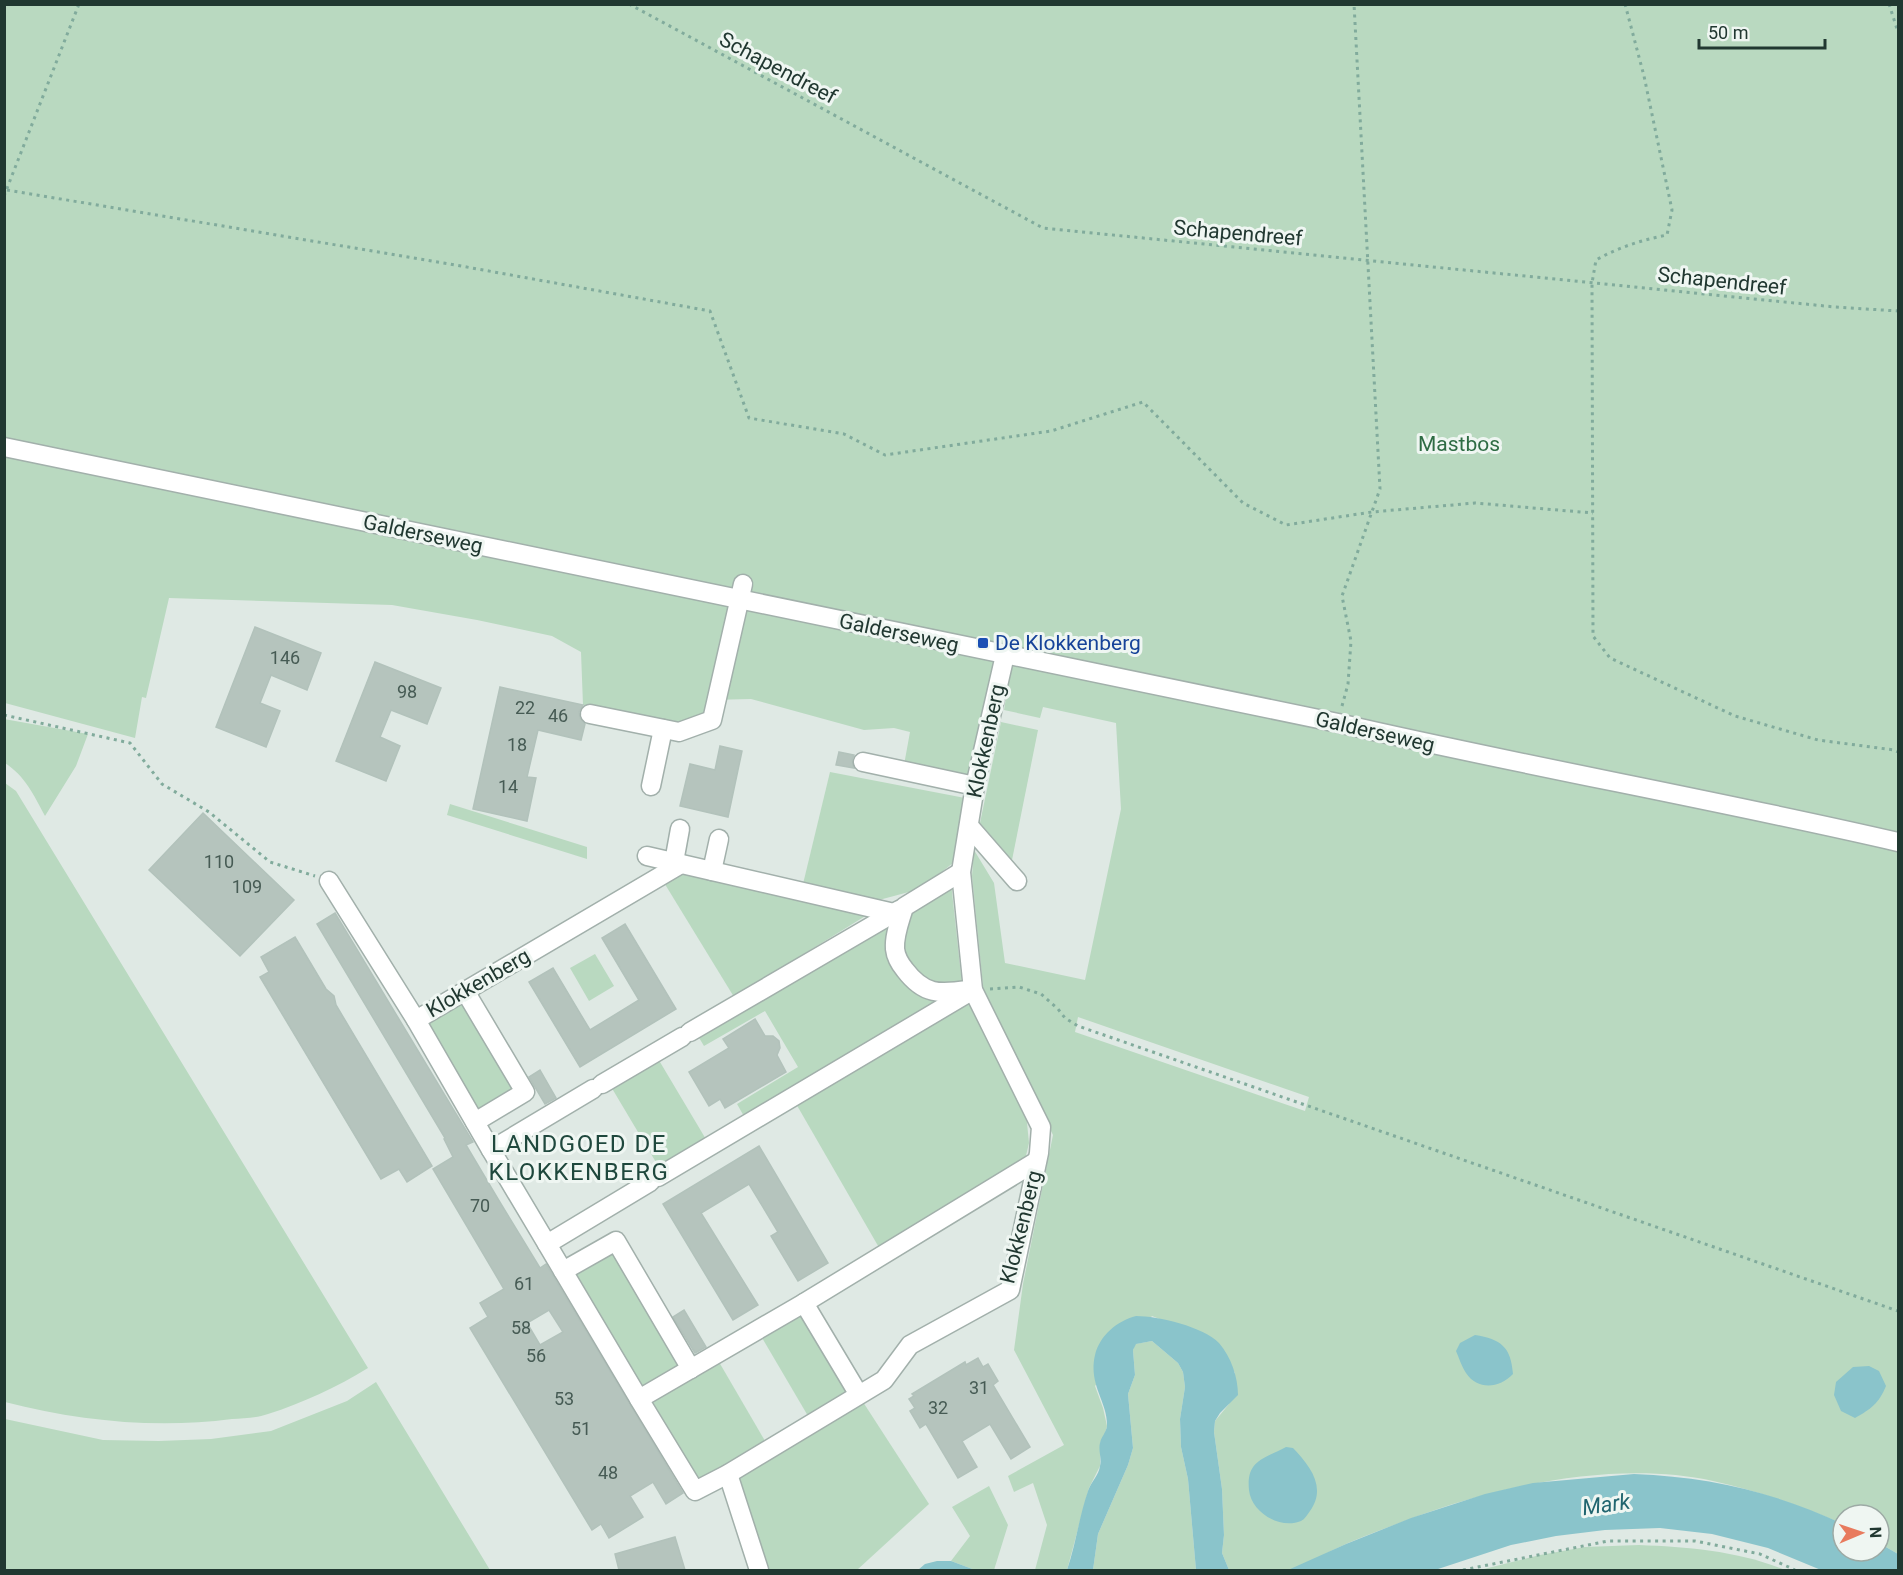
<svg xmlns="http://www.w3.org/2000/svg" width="1903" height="1575" font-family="Roboto,sans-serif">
  <rect width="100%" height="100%" fill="#dfe9e4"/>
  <g fill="#b9d9c0" fill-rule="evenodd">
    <path d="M 5,5 L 1898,5 L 1898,1554 L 1879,1543 L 1879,1515 L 1843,1515 L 1843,1524 C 1801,1506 1758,1491 1713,1481 C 1618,1460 1500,1485 1410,1519 C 1384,1529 1358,1538 1333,1550 C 1321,1556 1301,1568 1288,1570 C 1271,1574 1246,1570 1229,1570 L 1222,1553 L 1224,1535 L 1222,1489 L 1214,1432 L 1215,1421 L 1229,1404 L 1235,1373 L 1218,1343 L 1152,1316 L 1095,1386 L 1103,1408 L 1107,1426 L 1105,1434 L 1100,1443 L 1100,1466 L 1089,1488 L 1067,1570 L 1035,1570 L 1047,1525 L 1033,1483 L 1014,1492 L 1008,1476 L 1064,1445 L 1014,1350 L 1023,1284 L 1053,1135 L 984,996 L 972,876 L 974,850 L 994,883 L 1005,963 L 1085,980 L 1121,809 L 1116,723 L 1043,707 L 1040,718 L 1004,710 L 1006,698 L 988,694 L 969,781 L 904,765 L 910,732 L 894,728 L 864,730 L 751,699 L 709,700 L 706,712 L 681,722 L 583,705 L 581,652 L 552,636 L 477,620 L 392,605 L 169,598 L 146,698 L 142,697 L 135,738 L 5,703 ZM 1078,1017 L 1309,1097 L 1305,1111 L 1075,1032 Z"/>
    <path d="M 4,719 L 88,734 L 76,766 L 45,816 C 34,795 25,776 5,763 Z"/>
    <polygon points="1001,722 1038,730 1012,860 980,823"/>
    <polygon points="830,772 965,798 953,863 920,889 879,900 803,884"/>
    <path d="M 5,783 L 16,791 L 368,1368 C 337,1387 303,1403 268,1414 C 257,1418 244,1418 232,1419 C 156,1429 79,1421 5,1402 Z"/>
    <polygon points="450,804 587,847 587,859 447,815"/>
    <polygon points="681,872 867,915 734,997 663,881"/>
    <polygon points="951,883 962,984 948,988 921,978 905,961 901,949 911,907"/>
    <polygon points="895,917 890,951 940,998 745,1118 737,1104 798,1067 765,1011 704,1046 698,1036"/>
    <polygon points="595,954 614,986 589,1001 570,968"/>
    <polygon points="461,1001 516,1093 479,1115 424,1023"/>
    <polygon points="970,1002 1026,1113 1029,1143 1024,1164 881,1251 795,1102"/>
    <polygon points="657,1057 707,1141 660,1169 610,1085"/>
    <polygon points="611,1249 682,1369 645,1391 574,1270"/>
    <polygon points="803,1311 850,1391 808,1416 761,1336"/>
    <polygon points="1152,1341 1178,1363 1183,1372 1185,1387 1180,1419 1181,1447 1188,1479 1196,1570 1093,1570 1098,1534 1128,1465 1133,1448 1128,1394 1135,1375 1133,1350 1135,1344"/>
    <polygon points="719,1362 765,1441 699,1480 652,1401"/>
    <polygon points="376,1382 490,1570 5,1570 5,1419 103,1440 159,1441 211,1439 271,1431 347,1401"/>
    <polygon points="863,1402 929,1504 857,1570 768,1570 735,1477"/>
    <polygon points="989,1486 1008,1525 994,1570 975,1570 951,1561 970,1536 952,1507"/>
    <path d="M 1639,1545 C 1688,1547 1739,1551 1785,1570 L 1480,1570 L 1540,1555 L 1585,1547 Z"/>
  </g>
  <g fill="#8ac4cb">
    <path d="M 1136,1316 C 1158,1316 1204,1327 1219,1343 C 1231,1357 1238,1377 1238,1395 L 1220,1413 L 1215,1421 L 1214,1432 L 1222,1489 L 1224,1535 L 1222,1553 L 1229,1570 L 1196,1570 L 1188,1479 L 1181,1447 L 1180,1419 L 1185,1387 L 1183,1372 L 1178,1363 L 1152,1341 L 1136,1344 L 1133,1350 L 1135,1375 L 1128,1394 L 1133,1448 L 1128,1465 L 1098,1534 L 1093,1570 L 1067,1570 C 1076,1544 1079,1517 1088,1491 C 1091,1482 1099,1475 1100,1466 C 1102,1459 1098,1450 1100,1443 C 1101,1437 1106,1433 1107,1426 C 1108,1402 1088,1385 1095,1355 C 1100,1335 1117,1321 1136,1316 Z"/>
    <path d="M 1475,1335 C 1501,1339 1511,1347 1513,1374 C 1500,1388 1478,1391 1466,1373 C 1462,1367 1459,1358 1456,1351 L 1460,1343 Z"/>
    <path d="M 1869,1366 L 1879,1371 L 1886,1386 C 1879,1403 1871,1409 1855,1418 L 1841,1411 L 1834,1395 L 1836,1382 L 1853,1367 Z"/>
    <path d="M 1286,1447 L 1293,1448 C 1310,1466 1327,1487 1310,1511 C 1307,1515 1305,1519 1301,1521 C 1280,1530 1251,1512 1249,1490 C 1246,1461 1263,1459 1286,1447 Z"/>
    <path d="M 1634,1474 C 1710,1477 1774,1492 1843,1524 L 1843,1551 L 1879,1551 L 1879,1543 L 1898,1554 L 1898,1570 L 1821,1570 L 1768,1548 L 1712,1534 L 1660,1528 L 1605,1530 L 1556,1536 L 1511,1545 L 1435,1570 L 1288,1570 L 1346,1544 L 1411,1518 L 1485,1494 L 1533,1483 Z"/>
    <polygon points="937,1561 951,1561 975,1570 918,1570 925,1564"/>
  </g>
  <g fill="#b5c4bd" stroke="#b2c2bb" stroke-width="1.5" fill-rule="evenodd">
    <polygon points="255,627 321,653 307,690 271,675 260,703 280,711 266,747 216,727"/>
    <polygon points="375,662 441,688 427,724 391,710 380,737 400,746 386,781 336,761"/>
    <polygon points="500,687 583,705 579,712 580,718 585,724 581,740 538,730 527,777 536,778 527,821 473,809"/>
    <polygon points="720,746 742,751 728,817 680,806 690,764 715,770"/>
    <polygon points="839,752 854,755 852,760 854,768 836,765"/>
    <polygon points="203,813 294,900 240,956 149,870"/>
    <path d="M 335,913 L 473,1142 L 466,1145 L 498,1199 L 540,1268 L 546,1264 L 683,1493 L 666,1504 L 653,1482 L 630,1496 L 643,1517 L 609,1538 L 601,1524 L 592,1530 L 470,1328 L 488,1317 L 480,1303 L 504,1289 L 433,1169 L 453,1157 L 444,1139 L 445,1138 L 317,924 ZM 549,1310 L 563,1332 L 540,1345 L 527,1323 Z"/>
    <polygon points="625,924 676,1009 580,1067 529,982 553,968 590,1030 639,1000 602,938"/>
    <polygon points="295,937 326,989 334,996 336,1005 432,1166 407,1182 399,1169 381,1179 260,977 269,972 261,957"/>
    <polygon points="755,1019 765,1036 773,1036 779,1041 780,1048 777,1055 786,1072 725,1108 720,1099 709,1106 689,1072 729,1048 723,1039"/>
    <polygon points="540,1070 556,1098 545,1104 529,1077"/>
    <polygon points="759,1146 828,1263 798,1281 771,1236 778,1232 749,1184 701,1213 758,1305 733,1320 663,1204"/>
    <polygon points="684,1310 706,1347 695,1353 673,1317"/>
    <polygon points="978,1358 983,1367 988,1364 998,1381 993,1385 1030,1447 1011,1459 990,1424 962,1441 977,1467 958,1478 926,1424 920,1428 910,1411 915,1408 909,1399 914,1396 912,1394 965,1362 966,1365"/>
    <polygon points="675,1537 685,1570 619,1570 615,1554"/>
  </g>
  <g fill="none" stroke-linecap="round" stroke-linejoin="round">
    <defs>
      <g id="minor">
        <path d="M 4,447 L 1338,723 C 1524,766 1712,799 1898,842"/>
        <polyline points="590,714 679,732 712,720 743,584"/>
        <polyline points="863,762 975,786"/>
        <polyline points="651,786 663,729"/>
        <polyline points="969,826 1017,881"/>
        <polyline points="647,856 894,913"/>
        <polyline points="674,862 680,829"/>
        <polyline points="712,871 719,839"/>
        <path d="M 961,872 L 904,907 C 900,921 894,935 895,949 C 896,958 900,964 905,970 C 924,995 939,994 968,990"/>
        <polyline points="329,881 416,1020 681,864"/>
        <polyline points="465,991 525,1092 475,1122"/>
        <polyline points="416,1020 491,1150"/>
        <polyline points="690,1032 899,910"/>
        <polyline points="602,1084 682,1037"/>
        <polyline points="593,1089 491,1150 547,1244 650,1182"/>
        <polyline points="658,1177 973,990"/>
        <polyline points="547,1244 639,1399"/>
        <polyline points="563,1271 616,1241 691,1369"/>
        <polyline points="804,1303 1037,1161"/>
        <polyline points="859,1395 804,1303 639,1399 695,1491 728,1474 884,1380 910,1345 1010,1290 1039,1153 1041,1127 973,990 961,872 975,786 1005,655"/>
        <polyline points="728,1474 759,1570"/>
      </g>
    </defs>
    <use href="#minor" stroke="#a2b0ab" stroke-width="21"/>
    <g stroke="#81ab9c" stroke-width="3" stroke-dasharray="3 4.5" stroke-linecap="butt">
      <polyline points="629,4 1043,228 1835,307 1898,311"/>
      <path d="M 1625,4 L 1644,76 L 1672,210 L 1667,235 C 1642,240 1619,247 1596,260 L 1592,283 L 1593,636 L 1610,658 L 1735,716 L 1818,740 L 1894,750 L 1898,752"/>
      <polyline points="1889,4 1898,32"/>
      <polyline points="7,190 450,264 710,311 749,418 844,434 885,455 1051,431 1143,402 1243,503 1286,525 1372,512 1475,503 1593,513"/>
      <polyline points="4,196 79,4"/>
      <polyline points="1342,706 1348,684 1351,641 1342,596 1380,489 1354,4"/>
      <polyline points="4,715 130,743 162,784 209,812 270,862 315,876"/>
      <polyline points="990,989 1019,987 1041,994 1058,1009 1065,1018 1078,1026 1898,1311"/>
      <polyline points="1463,1570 1608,1541 1695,1541 1760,1554 1795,1570"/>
    </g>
    <use href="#minor" stroke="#fff" stroke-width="18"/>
  </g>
  <rect fill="#1a4fb4" stroke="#eff6f2" stroke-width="2" x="977" y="637" width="12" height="12" rx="3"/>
  <g text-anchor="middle" stroke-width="6" stroke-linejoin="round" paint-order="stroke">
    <g font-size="18" fill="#465b54">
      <text x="285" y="664">146</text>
      <text x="407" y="698">98</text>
      <text x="525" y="714">22</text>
      <text x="558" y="722">46</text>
      <text x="517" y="751">18</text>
      <text x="508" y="793">14</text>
      <text x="219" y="868">110</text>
      <text x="247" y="893">109</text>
      <text x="480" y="1212">70</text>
      <text x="524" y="1290">61</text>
      <text x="521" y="1334">58</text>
      <text x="536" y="1362">56</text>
      <text x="979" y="1394">31</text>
      <text x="564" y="1405">53</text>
      <text x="938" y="1414">32</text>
      <text x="581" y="1435">51</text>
      <text x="608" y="1479">48</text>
    </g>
    <g font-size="21" fill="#213831" stroke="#eff6f2">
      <text transform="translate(778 68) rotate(28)" y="7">Schapendreef</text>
      <text transform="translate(1238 233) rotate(5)" y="7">Schapendreef</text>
      <text transform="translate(1722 281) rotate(6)" y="7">Schapendreef</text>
      <text transform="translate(423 534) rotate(12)" y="7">Galderseweg</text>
      <text transform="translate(899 633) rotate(12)" y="7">Galderseweg</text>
      <text transform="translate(1375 732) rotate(13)" y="7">Galderseweg</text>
      <text transform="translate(986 741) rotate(-78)" y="7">Klokkenberg</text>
      <text transform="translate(478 983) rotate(-30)" y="7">Klokkenberg</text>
      <text transform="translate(1021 1227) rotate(-76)" y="7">Klokkenberg</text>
    </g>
    <g font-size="21" fill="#2e6c44" stroke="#eff6f2">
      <text x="1459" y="451">Mastbos</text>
    </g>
    <g font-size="21" fill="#164399" stroke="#eff6f2" text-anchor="start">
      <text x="995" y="650">De Klokkenberg</text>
    </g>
    <g font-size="22" font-style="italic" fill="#20656f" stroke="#eff6f2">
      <text transform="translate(1606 1504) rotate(-8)" y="8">Mark</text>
    </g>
    <g font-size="24" letter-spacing="1.5" fill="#1f483d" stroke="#eff6f2">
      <text x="579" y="1152">LANDGOED DE<tspan x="579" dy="28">KLOKKENBERG</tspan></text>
    </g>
  </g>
  <rect width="1903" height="1575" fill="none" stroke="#213831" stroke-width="12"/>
  <g transform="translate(1861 1533) rotate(88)"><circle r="28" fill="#eff6f2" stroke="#9daaa5" stroke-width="1.5"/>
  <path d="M0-4.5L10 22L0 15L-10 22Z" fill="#e87b5e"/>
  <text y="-9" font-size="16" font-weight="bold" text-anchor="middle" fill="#213831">N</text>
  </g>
  <path d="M1699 39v9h126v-9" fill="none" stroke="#213831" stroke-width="3"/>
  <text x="1708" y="39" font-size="18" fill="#213831" stroke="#eff6f2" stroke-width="4.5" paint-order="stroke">50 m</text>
</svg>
